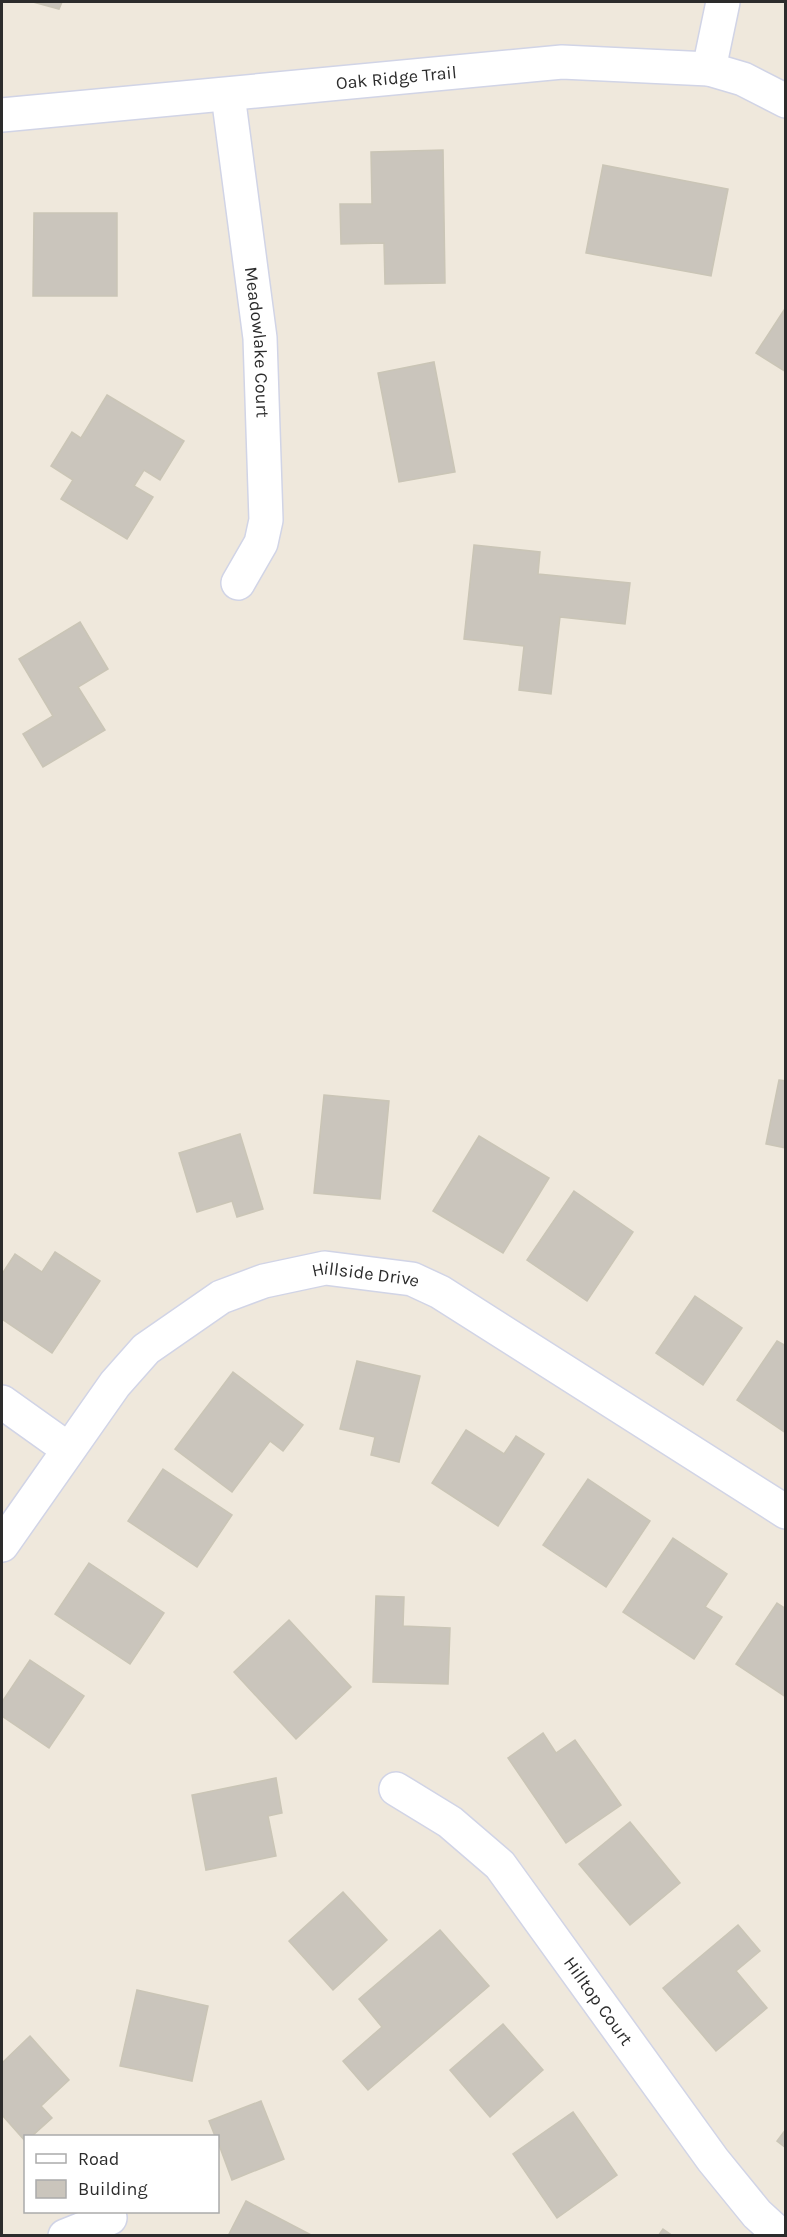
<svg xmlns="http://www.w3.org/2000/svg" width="787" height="2237" font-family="Karla,sans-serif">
  <rect width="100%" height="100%" fill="#efe8dc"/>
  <g fill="#cac5bc" stroke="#cac5b6" stroke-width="1.5">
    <polygon points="33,2 62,2 59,9"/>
    <polygon points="443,150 445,283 385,284 384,243 341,244 340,204 372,204 371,152"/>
    <polygon points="603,165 728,189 711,276 586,253"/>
    <polygon points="34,213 117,213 117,296 33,296"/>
    <polygon points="786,307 786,372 756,353"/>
    <polygon points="434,362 455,472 399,482 378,373"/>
    <polygon points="107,395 184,441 160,480 144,470 134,486 153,497 127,539 61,499 73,480 51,466 72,432 81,438"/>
    <polygon points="474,545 540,552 538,574 630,583 625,624 560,617 551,694 519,690 524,646 464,639"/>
    <polygon points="80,622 108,669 78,687 105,730 43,767 23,734 53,716 19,659"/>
    <polygon points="779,1080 786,1081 786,1148 766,1144"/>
    <polygon points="324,1095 389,1101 380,1199 314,1193"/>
    <polygon points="240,1134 263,1209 237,1217 232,1201 197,1212 179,1153"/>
    <polygon points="479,1136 549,1178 503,1253 433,1211"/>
    <polygon points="574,1191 633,1232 587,1301 527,1260"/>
    <polygon points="55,1252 100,1281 52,1353 2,1319 2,1274 15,1254 42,1272"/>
    <polygon points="695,1296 742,1328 703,1385 656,1353"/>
    <polygon points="777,1341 786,1346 786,1433 737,1400"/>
    <polygon points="357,1361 420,1376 399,1462 371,1455 375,1437 340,1429"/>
    <polygon points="233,1372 303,1425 283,1451 270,1441 232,1492 175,1449"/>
    <polygon points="466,1430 504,1454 516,1436 544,1454 498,1526 432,1483"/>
    <polygon points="163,1469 232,1515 197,1567 128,1521"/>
    <polygon points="588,1479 650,1521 606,1587 543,1545"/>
    <polygon points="673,1538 727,1574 705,1607 722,1617 694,1659 623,1612"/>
    <polygon points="89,1563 164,1613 130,1664 55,1614"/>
    <polygon points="376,1596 404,1597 403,1626 450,1628 448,1684 373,1682"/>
    <polygon points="777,1603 786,1609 786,1697 736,1664"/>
    <polygon points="289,1620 351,1687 296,1739 234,1672"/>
    <polygon points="30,1660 84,1696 49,1748 2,1716 2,1702"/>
    <polygon points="543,1733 556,1753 575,1740 621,1805 566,1843 508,1758"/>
    <polygon points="276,1778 282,1813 268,1816 276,1856 206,1870 192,1795"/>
    <polygon points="630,1822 680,1883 630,1925 579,1864"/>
    <polygon points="343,1892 387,1940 333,1990 289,1941"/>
    <polygon points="738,1925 760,1951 736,1971 767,2008 716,2051 663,1988"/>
    <polygon points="440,1930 489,1986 368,2090 343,2061 382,2027 359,1999"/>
    <polygon points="137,1990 208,2006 192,2081 120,2066"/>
    <polygon points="503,2024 543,2070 490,2117 450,2070"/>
    <polygon points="30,2036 69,2080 41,2106 52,2118 32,2136 26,2136 26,2142 2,2115 2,2063"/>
    <polygon points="261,2101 284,2159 232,2180 218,2142 218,2136 215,2136 209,2121"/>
    <polygon points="573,2112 617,2175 557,2218 513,2154"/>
    <polygon points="786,2129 786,2148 777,2141"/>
    <polygon points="246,2201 313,2236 228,2236"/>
    <polygon points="663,2229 673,2236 658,2236"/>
  </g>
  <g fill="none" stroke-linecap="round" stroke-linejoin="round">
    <defs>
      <g id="minor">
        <polyline points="709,69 723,2"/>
        <path id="s1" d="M 228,95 L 260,338 L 266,520 L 261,543 L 238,583"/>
        <path id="s2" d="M 2,115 L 562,62 L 709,69 L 743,79 L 786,101"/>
        <polyline points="2,1402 68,1449"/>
        <path id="s3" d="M 2,1545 L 115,1384 L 146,1349 L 221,1297 L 264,1281 L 325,1268 L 412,1279 L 440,1292 L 786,1512"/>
        <path id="s4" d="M 396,1789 L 450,1822 L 500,1865 L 713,2160 L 757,2214 L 781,2236"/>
        <polyline points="65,2236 110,2218"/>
      </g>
    </defs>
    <use href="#minor" stroke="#d1d4e6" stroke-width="36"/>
    <use href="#minor" stroke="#fff" stroke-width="33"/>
  </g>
  <g text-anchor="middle" stroke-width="6" stroke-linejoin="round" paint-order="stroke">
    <g font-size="18" fill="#2c2c2c" stroke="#fff">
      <text dy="6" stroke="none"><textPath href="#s2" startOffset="396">Oak Ridge Trail</textPath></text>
      <text dy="6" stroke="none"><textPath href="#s1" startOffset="249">Meadowlake Court</textPath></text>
      <text dy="6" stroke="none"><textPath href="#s3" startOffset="484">Hillside Drive</textPath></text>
      <text dy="6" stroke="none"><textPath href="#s4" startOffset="297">Hilltop Court</textPath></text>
    </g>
  </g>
  <rect width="787" height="2237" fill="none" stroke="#2c2c2c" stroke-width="6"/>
  <rect x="24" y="2135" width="195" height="78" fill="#ffffff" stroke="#ababab" stroke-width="1.5"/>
  <rect x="36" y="2154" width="30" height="9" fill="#ffffff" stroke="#ababab" stroke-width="1.5"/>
  <text x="78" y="2165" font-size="18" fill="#2c2c2c">Road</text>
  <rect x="36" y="2180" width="30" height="18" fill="#cac5bc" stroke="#ababab" stroke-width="1.5"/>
  <text x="78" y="2195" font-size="18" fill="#2c2c2c">Building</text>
</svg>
